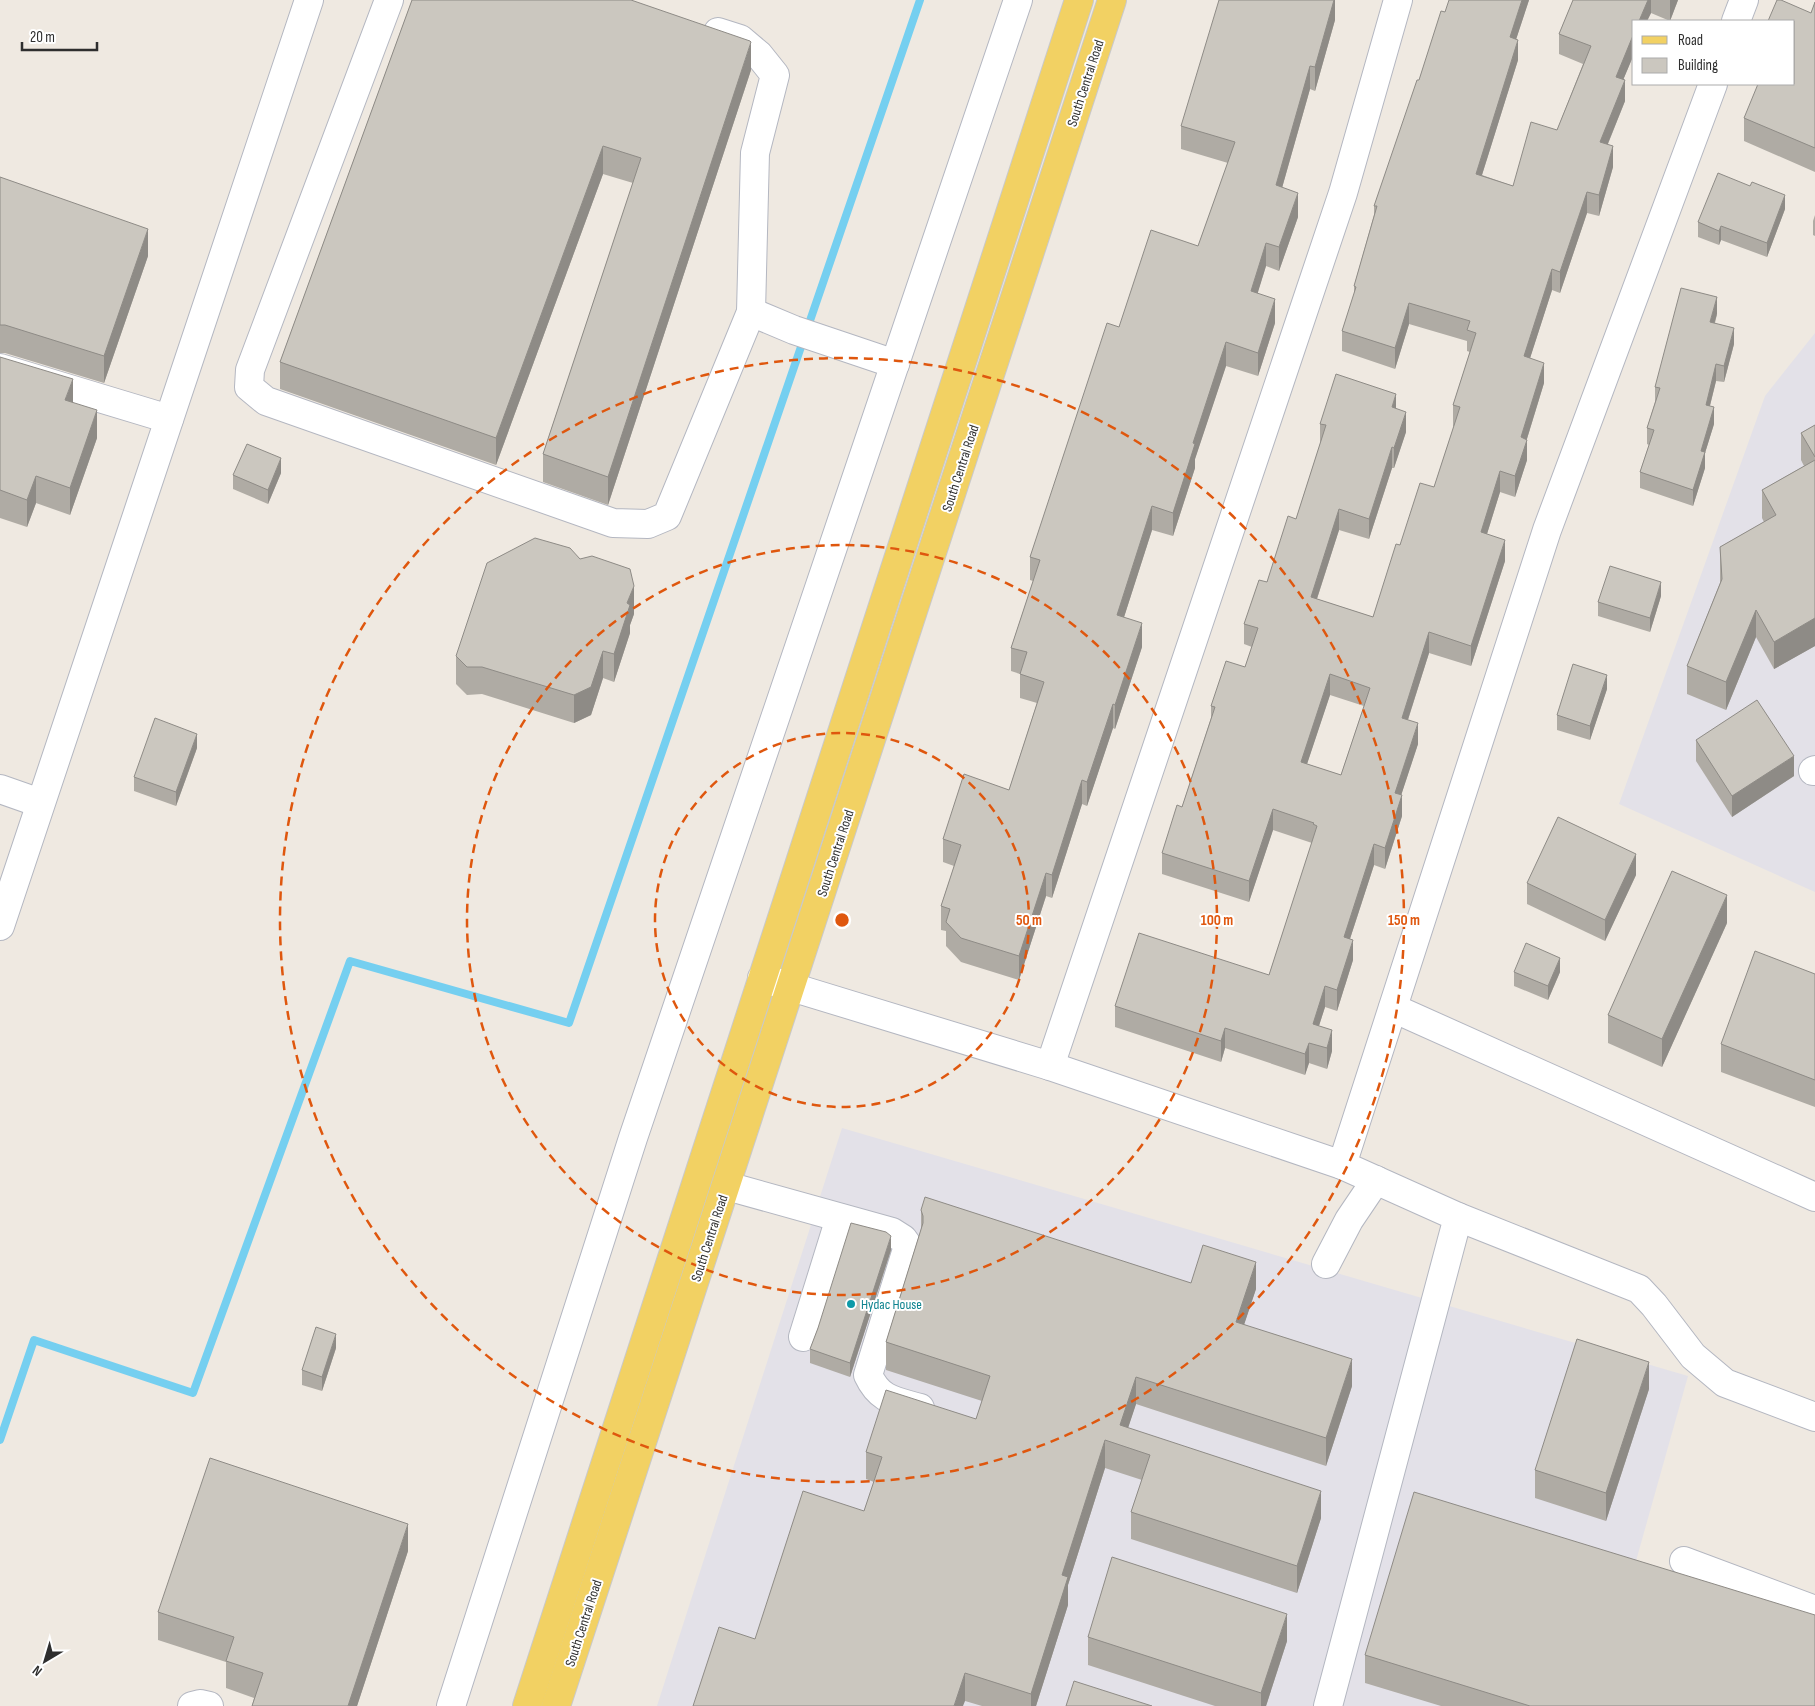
<svg xmlns="http://www.w3.org/2000/svg" width="1815" height="1706" font-family="'Sofia Sans Condensed',sans-serif">
  <rect width="100%" height="100%" fill="#efe9e1"/>
  <g fill="#e3e1e8">
    <polygon points="1815,333 1815,892 1619,804 1765,396"/>
    <polygon points="842,1128 1688,1376 1634,1568 1815,1706 657,1706"/>
  </g>
  <g fill="none" stroke-linecap="round" stroke-linejoin="round">
    <polyline stroke="#75cff0" stroke-width="8" points="0,1440 34,1340 193,1393 350,961 569,1023 920,0"/>
    <defs>
      <g id="minor">
        <polyline points="389,0 250,370 249,387 266,401 613,523 648,524 667,516 751,312 755,153 775,75 759,55 740,39 718,32"/>
        <polyline points="1736,21 1744,0"/>
        <polyline points="751,312 794,330 895,364"/>
        <polyline points="0,368 169,419"/>
        <polyline points="1813,771 1815,770"/>
        <polyline points="0,789 40,803"/>
        <polyline points="0,926 309,0"/>
        <polyline points="762,978 1050,1066 1342,1165 1458,1217 1328,1706"/>
        <polyline points="1393,1008 1815,1197"/>
        <polyline points="1050,1066 1343,193 1398,0"/>
        <polyline points="1342,1165 1547,530 1713,84"/>
        <path d="M 727,1186 L 892,1232 L 903,1239 L 908,1246 L 868,1375 C 880,1401 896,1401 920,1408"/>
        <polyline points="1458,1217 1639,1289 1654,1305 1693,1356 1725,1383 1815,1417"/>
        <polyline points="1326,1264 1349,1220 1376,1180"/>
        <polyline points="803,1337 840,1218"/>
        <polyline points="1684,1561 1815,1610"/>
        <polyline points="192,1706 200,1704 209,1706"/>
        <polyline points="451,1706 633,1138 1018,0"/>
      </g>
      <g id="major">
        <polyline points="527,1706 1079,0"/>
        <polyline points="556,1706 1112,0"/>
      </g>
    </defs>
    <use href="#minor" stroke="#b4b7c1" stroke-width="30"/>
    <use href="#major" stroke="#c9c9c9" stroke-width="30"/>
    <use href="#minor" stroke="#fff" stroke-width="28"/>
    <use href="#major" stroke="#f2d163" stroke-width="28"/>
  </g>
  <g fill="#afaba4" fill-rule="evenodd">
    <polygon points="412,0 751,70 608,505 543,482 543,454 633,183 603,174 496,465 280,389 280,362"/>
    <polygon points="1335,0 1335,20 1315,91 1310,89 1282,188 1298,217 1279,271 1266,266 1257,294 1275,323 1258,376 1226,366 1195,459 1195,468 1173,536 1152,530 1124,617 1142,647 1115,729 1113,728 1087,806 1082,804 1052,898 1046,896 1019,980 961,962 946,946 946,931 941,930 941,906 954,866 943,862 943,839 1009,790 1037,703 1020,698 1020,674 1011,671 1011,648 1033,581 1030,580 1030,557 1119,327 1198,246 1228,163 1181,149 1181,126"/>
    <path d="M 1529,0 L 1516,39 L 1518,60 L 1482,175 L 1513,186 L 1557,130 L 1583,64 L 1559,54 L 1559,34 L 1573,0 L 1678,0 L 1670,21 L 1651,13 L 1647,21 L 1634,21 L 1634,54 L 1623,80 L 1625,101 L 1608,144 L 1613,167 L 1599,216 L 1587,213 L 1560,293 L 1552,290 L 1530,358 L 1544,383 L 1527,439 L 1527,460 L 1515,497 L 1500,492 L 1487,534 L 1505,561 L 1471,666 L 1429,653 L 1408,720 L 1418,744 L 1401,795 L 1402,816 L 1385,869 L 1374,865 L 1350,939 L 1353,960 L 1337,1011 L 1325,1007 L 1319,1026 L 1332,1051 L 1327,1069 L 1309,1063 L 1305,1075 L 1225,1048 L 1221,1062 L 1115,1027 L 1115,1006 L 1269,975 L 1312,843 L 1273,830 L 1249,902 L 1162,874 L 1162,853 L 1182,807 L 1211,718 L 1211,706 L 1245,667 L 1252,647 L 1244,644 L 1244,624 L 1267,582 L 1296,519 L 1320,444 L 1320,424 L 1396,408 L 1406,432 L 1394,468 L 1392,468 L 1369,539 L 1339,530 L 1317,599 L 1373,617 L 1400,545 L 1434,487 L 1454,426 L 1453,426 L 1453,405 L 1470,352 L 1467,351 L 1467,341 L 1409,324 L 1395,369 L 1342,351 L 1342,331 L 1354,296 L 1354,286 L 1374,215 L 1374,206 L 1419,80 L 1445,12 ZM 1330,695 L 1364,706 L 1341,775 L 1307,764 Z"/>
    <polygon points="1815,2 1815,172 1744,141 1744,118 1811,13"/>
    <polygon points="0,177 148,256 104,383 5,353 0,353"/>
    <polygon points="1785,209 1767,257 1721,240 1719,245 1698,237 1698,222"/>
    <polygon points="1815,215 1815,236 1813,235 1813,221"/>
    <polygon points="1717,314 1715,323 1734,344 1724,382 1716,381 1710,406 1714,424 1705,453 1705,468 1693,506 1640,488 1640,472 1649,445 1647,444 1647,428 1655,402 1655,387"/>
    <polygon points="0,357 73,402 97,438 70,515 36,503 27,527 0,518"/>
    <polygon points="1815,425 1815,646 1774,669 1756,637 1726,710 1687,694 1687,666 1720,583 1720,547 1764,522 1762,518 1762,490 1804,466 1801,460 1801,433"/>
    <polygon points="281,473 268,504 233,489 233,475"/>
    <polygon points="1661,596 1650,632 1598,616 1598,602"/>
    <polygon points="634,614 630,625 630,633 614,682 603,678 591,715 574,723 482,694 467,695 456,684 456,656"/>
    <polygon points="1607,689 1590,740 1557,730 1557,715"/>
    <polygon points="1696,740 1794,776 1732,817 1696,761"/>
    <polygon points="197,748 176,806 134,791 134,777"/>
    <polygon points="1636,875 1605,941 1527,904 1527,883"/>
    <polygon points="1727,923 1662,1067 1608,1043 1608,1015"/>
    <polygon points="1514,972 1560,972 1548,1000 1514,986"/>
    <polygon points="1815,974 1815,1107 1721,1072 1721,1044"/>
    <polygon points="921,1210 1191,1283 1256,1289 1244,1324 1352,1386 1326,1466 1136,1404 1128,1428 1321,1518 1297,1593 1131,1539 1131,1512 1142,1480 1105,1468 1068,1585 1068,1605 1036,1706 982,1706 755,1639 864,1511 874,1482 866,1479 866,1452 976,1419 982,1401 886,1370 886,1342 921,1229"/>
    <polygon points="891,1250 850,1377 810,1363 810,1349 818,1328"/>
    <polygon points="336,1348 322,1391 302,1385 302,1370"/>
    <polygon points="1649,1389 1606,1521 1535,1498 1535,1470"/>
    <polygon points="408,1551 357,1706 252,1706 254,1698 226,1688 226,1662 158,1640 158,1612"/>
    <polygon points="1088,1637 1287,1641 1266,1706 1215,1706 1088,1665"/>
    <polygon points="1365,1655 1815,1706 1441,1706 1365,1683"/>
  </g>
  <g fill="#8e8b86">
    <polygon points="1334,0 1335,0 1335,20 1315,91 1315,67"/>
    <polygon points="1522,0 1529,0 1510,58 1510,37"/>
    <polygon points="1648,0 1651,0 1651,13 1647,21 1639,21"/>
    <polygon points="1670,0 1678,0 1670,21"/>
    <polygon points="1634,33 1634,54 1616,97 1616,77"/>
    <polygon points="1518,40 1518,60 1476,194 1476,174"/>
    <polygon points="751,42 751,70 608,505 608,477"/>
    <polygon points="1310,66 1310,89 1276,209 1276,185"/>
    <polygon points="1625,80 1625,101 1600,163 1600,142"/>
    <polygon points="603,146 603,174 496,465 496,438"/>
    <polygon points="1613,146 1613,167 1599,216 1599,195"/>
    <polygon points="1587,192 1587,213 1560,293 1560,272"/>
    <polygon points="1298,193 1298,217 1279,271 1279,247"/>
    <polygon points="1785,195 1785,209 1767,257 1767,243"/>
    <polygon points="1721,226 1721,240 1719,245 1719,231"/>
    <polygon points="148,229 148,256 104,383 104,356"/>
    <polygon points="1266,243 1266,266 1251,315 1251,291"/>
    <polygon points="1552,269 1552,290 1524,377 1524,356"/>
    <polygon points="1717,297 1717,314 1710,338 1710,322"/>
    <polygon points="1275,299 1275,323 1258,376 1258,353"/>
    <polygon points="1409,303 1409,324 1395,369 1395,348"/>
    <polygon points="1734,328 1734,344 1724,382 1724,366"/>
    <polygon points="1226,342 1226,366 1195,459 1195,468 1173,536 1173,513 1193,443"/>
    <polygon points="1544,363 1544,383 1521,458 1521,437"/>
    <polygon points="1716,364 1716,381 1706,421 1706,405"/>
    <polygon points="73,379 73,406 65,400"/>
    <polygon points="1396,394 1396,415 1392,407"/>
    <polygon points="1714,407 1714,424 1705,453 1705,468 1693,506 1693,490 1701,451"/>
    <polygon points="97,410 97,438 70,515 70,488"/>
    <polygon points="1406,412 1406,432 1394,468 1394,448"/>
    <polygon points="1527,440 1527,460 1515,497 1515,476"/>
    <polygon points="1392,447 1392,468 1369,539 1369,519"/>
    <polygon points="281,458 281,473 268,504 268,490"/>
    <polygon points="1500,471 1500,492 1481,553 1481,532"/>
    <polygon points="36,476 36,503 27,527 27,500"/>
    <polygon points="1152,506 1152,530 1117,639 1117,615"/>
    <polygon points="1339,509 1339,530 1311,617 1311,597"/>
    <polygon points="1505,540 1505,561 1471,666 1471,646"/>
    <polygon points="1661,582 1661,596 1650,632 1650,618"/>
    <polygon points="634,586 634,614 630,625 630,633 614,682 614,654 627,603"/>
    <polygon points="1756,610 1756,637 1726,710 1726,682"/>
    <polygon points="1815,618 1815,646 1774,669 1774,642"/>
    <polygon points="1142,623 1142,647 1115,729 1115,705"/>
    <polygon points="1429,632 1429,653 1402,738 1402,718"/>
    <polygon points="603,651 603,678 591,715 574,723 574,695"/>
    <polygon points="1330,674 1330,695 1301,782 1301,762"/>
    <polygon points="1607,675 1607,689 1590,740 1590,726"/>
    <polygon points="1113,704 1113,728 1087,806 1087,782"/>
    <polygon points="1418,723 1418,744 1395,814 1395,793"/>
    <polygon points="197,734 197,748 176,806 176,792"/>
    <polygon points="1794,756 1794,776 1732,817 1732,796"/>
    <polygon points="1082,780 1082,804 1052,898 1052,875"/>
    <polygon points="1402,795 1402,816 1385,869 1385,848"/>
    <polygon points="1273,809 1273,830 1249,902 1249,881"/>
    <polygon points="1374,844 1374,865 1344,957 1344,937"/>
    <polygon points="1636,854 1636,875 1605,941 1605,920"/>
    <polygon points="1046,873 1046,896 1019,980 1019,956"/>
    <polygon points="1727,895 1727,923 1662,1067 1662,1039"/>
    <polygon points="1353,940 1353,960 1337,1011 1337,990"/>
    <polygon points="1560,958 1560,972 1548,1000 1548,986"/>
    <polygon points="1325,986 1325,1007 1313,1044 1313,1024"/>
    <polygon points="1225,1028 1225,1048 1221,1062 1221,1041"/>
    <polygon points="1332,1030 1332,1051 1327,1069 1327,1048"/>
    <polygon points="1309,1043 1309,1063 1305,1075 1305,1054"/>
    <polygon points="891,1236 891,1250 850,1377 850,1363"/>
    <polygon points="1256,1262 1256,1289 1236,1349 1236,1322"/>
    <polygon points="336,1334 336,1348 322,1391 322,1377"/>
    <polygon points="1352,1359 1352,1386 1326,1466 1326,1438"/>
    <polygon points="1649,1362 1649,1389 1606,1521 1606,1493"/>
    <polygon points="1136,1377 1136,1404 1122,1446 1120,1425"/>
    <polygon points="1105,1440 1105,1468 1068,1585 1068,1605 1036,1706 1031,1706 1031,1694 1062,1575"/>
    <polygon points="1321,1491 1321,1518 1297,1593 1297,1566"/>
    <polygon points="408,1524 408,1551 357,1706 348,1706"/>
    <polygon points="1287,1614 1287,1641 1266,1706 1261,1706 1261,1693"/>
    <polygon points="965,1673 965,1701 963,1706 954,1706"/>
  </g>
  <g fill="#cbc7bf" stroke="#8e8b86" fill-rule="evenodd">
    <polygon points="412,0 631,0 750,41 751,42 608,477 543,454 641,158 603,146 496,438 280,362"/>
    <polygon points="1219,0 1334,0 1315,67 1310,66 1276,185 1298,193 1279,247 1266,243 1251,291 1275,299 1258,353 1226,342 1193,443 1195,444 1173,513 1152,506 1117,615 1142,623 1115,705 1113,704 1087,782 1082,780 1052,875 1046,873 1019,956 961,938 946,922 950,909 941,906 961,845 943,839 964,774 1009,790 1044,682 1020,674 1027,652 1011,648 1040,560 1030,557 1107,323 1119,327 1151,230 1198,246 1235,142 1181,126"/>
    <path d="M 1449,0 L 1522,0 L 1510,37 L 1518,40 L 1476,174 L 1513,186 L 1531,122 L 1557,130 L 1591,46 L 1559,34 L 1573,0 L 1648,0 L 1639,21 L 1634,21 L 1634,33 L 1616,77 L 1625,80 L 1600,142 L 1613,146 L 1599,195 L 1587,192 L 1560,272 L 1552,269 L 1524,356 L 1544,363 L 1521,437 L 1527,440 L 1515,476 L 1500,471 L 1481,532 L 1505,540 L 1471,646 L 1429,632 L 1402,718 L 1418,723 L 1395,793 L 1402,795 L 1385,848 L 1374,844 L 1344,937 L 1353,940 L 1337,990 L 1325,986 L 1313,1024 L 1332,1030 L 1327,1048 L 1309,1043 L 1305,1054 L 1225,1028 L 1221,1041 L 1115,1006 L 1139,933 L 1269,975 L 1317,826 L 1313,824 L 1314,823 L 1273,809 L 1249,881 L 1162,853 L 1177,805 L 1182,807 L 1215,707 L 1211,706 L 1226,661 L 1245,667 L 1258,628 L 1244,624 L 1259,580 L 1267,582 L 1288,516 L 1296,519 L 1326,425 L 1320,424 L 1336,374 L 1396,394 L 1392,407 L 1406,412 L 1394,448 L 1392,447 L 1369,519 L 1339,509 L 1311,597 L 1373,617 L 1396,544 L 1400,545 L 1420,483 L 1434,487 L 1460,407 L 1453,405 L 1476,333 L 1467,330 L 1470,321 L 1409,303 L 1395,348 L 1342,331 L 1356,287 L 1354,286 L 1377,206 L 1374,206 L 1417,80 L 1419,80 L 1441,11 L 1445,12 ZM 1330,674 L 1370,688 L 1341,775 L 1301,762 Z"/>
    <polygon points="1777,0 1781,0 1811,13 1815,2 1815,148 1744,118 1758,84 1794,84 1794,21 1768,21"/>
    <polygon points="1718,173 1750,186 1752,182 1785,195 1767,243 1721,226 1719,231 1698,222"/>
    <polygon points="0,177 148,229 104,356 5,325 0,325"/>
    <polygon points="1681,288 1717,297 1710,322 1734,328 1724,366 1716,364 1706,405 1714,407 1701,451 1705,452 1693,490 1640,472 1654,430 1647,428 1660,388 1655,387"/>
    <polygon points="0,357 73,379 65,400 97,410 70,488 36,476 27,500 0,490"/>
    <polygon points="1815,425 1815,457 1801,433"/>
    <polygon points="247,444 281,458 268,490 233,475"/>
    <polygon points="1815,460 1815,618 1774,642 1756,610 1726,682 1687,666 1722,579 1720,547 1776,515 1762,490"/>
    <polygon points="535,538 570,548 580,559 592,556 630,569 634,586 627,603 630,605 614,654 603,651 591,687 574,695 482,667 467,667 456,656 487,563"/>
    <polygon points="1610,566 1661,582 1650,618 1598,602"/>
    <polygon points="1573,664 1607,675 1590,726 1557,715"/>
    <polygon points="1757,700 1794,756 1732,796 1696,740"/>
    <polygon points="155,718 197,734 176,792 134,777"/>
    <polygon points="1558,817 1636,854 1605,920 1527,883"/>
    <polygon points="1672,871 1727,895 1662,1039 1608,1015"/>
    <polygon points="1526,943 1560,958 1548,986 1514,972"/>
    <polygon points="1755,951 1815,974 1815,1080 1721,1044"/>
    <polygon points="925,1197 1191,1283 1203,1245 1256,1262 1236,1322 1352,1359 1326,1438 1136,1377 1120,1425 1321,1491 1297,1566 1131,1512 1150,1455 1105,1440 1062,1575 1068,1577 1031,1694 965,1673 954,1706 693,1706 719,1627 755,1639 803,1491 864,1511 882,1457 866,1452 886,1390 976,1419 990,1376 886,1342 923,1223 923,1216 921,1210"/>
    <polygon points="851,1223 886,1232 891,1236 850,1363 810,1349 818,1328"/>
    <polygon points="316,1327 336,1334 322,1377 302,1370"/>
    <polygon points="1577,1339 1649,1362 1606,1493 1535,1470"/>
    <polygon points="210,1458 408,1524 348,1706 252,1706 263,1673 226,1661 234,1637 158,1612"/>
    <polygon points="1414,1492 1815,1615 1815,1706 1530,1706 1365,1655"/>
    <polygon points="1112,1557 1287,1614 1261,1693 1088,1637"/>
    <polygon points="1074,1681 1152,1706 1066,1706"/>
  </g>
  <g fill="none" stroke="#df570e" stroke-width="2.5" stroke-dasharray="9 6">
    <circle cx="842" cy="920" r="187"/>
    <circle cx="842" cy="920" r="375"/>
    <circle cx="842" cy="920" r="562"/>
  </g>
  <circle fill="#0f9aa8" stroke="#fff" stroke-width="2" cx="851" cy="1304" r="5"/>
  <g text-anchor="middle" stroke-width="4" stroke-linejoin="round" paint-order="stroke">
    <g font-size="14" fill="#2e2e2e" stroke="#fff">
      <text transform="translate(1085 83) rotate(-72)" y="5">South Central Road</text>
      <text transform="translate(960 468) rotate(-72)" y="5">South Central Road</text>
      <text transform="translate(835 853) rotate(-72)" y="5">South Central Road</text>
      <text transform="translate(709 1238) rotate(-72)" y="5">South Central Road</text>
      <text transform="translate(583 1623) rotate(-72)" y="5">South Central Road</text>
    </g>
    <g font-size="14" fill="#0d838f" stroke="#fff" text-anchor="start">
      <text x="861" y="1309">Hydac House</text>
    </g>
  </g>
  <circle cx="842" cy="920" r="8" fill="#df570e" stroke="#fff" stroke-width="2.5"/>
  <g font-size="15" text-anchor="middle" font-weight="bold" fill="#df570e" stroke="#fff" stroke-width="4" stroke-linejoin="round" paint-order="stroke">
    <text x="1029" y="925">50 m</text>
    <text x="1217" y="925">100 m</text>
    <text x="1404" y="925">150 m</text>
  </g>
  <rect x="1632" y="20" width="162" height="65" fill="#ffffff" stroke="#ababab"/>
  <rect x="1642" y="36" width="25" height="8" fill="#f2d163" stroke="#ababab"/>
  <text x="1678" y="45" font-size="15" fill="#2e2e2e">Road</text>
  <rect x="1642" y="58" width="25" height="15" fill="#cbc7bf" stroke="#ababab"/>
  <text x="1678" y="70" font-size="15" fill="#2e2e2e">Building</text>
  <g transform="translate(45 1661) rotate(218)" stroke="#ffffff" stroke-width="4" paint-order="stroke">
  <path d="M0-4L9 19L0 12L-9 19Z" fill="#2e2e2e"/>
  <text y="-8" font-size="14" font-weight="bold" text-anchor="middle" fill="#2e2e2e">N</text>
  </g>
  <path d="M22 42v8h75v-8" fill="none" stroke="#2e2e2e" stroke-width="2.5"/>
  <text x="30" y="42" font-size="15" fill="#2e2e2e" stroke="#ffffff" stroke-width="4" paint-order="stroke">20 m</text>
</svg>
